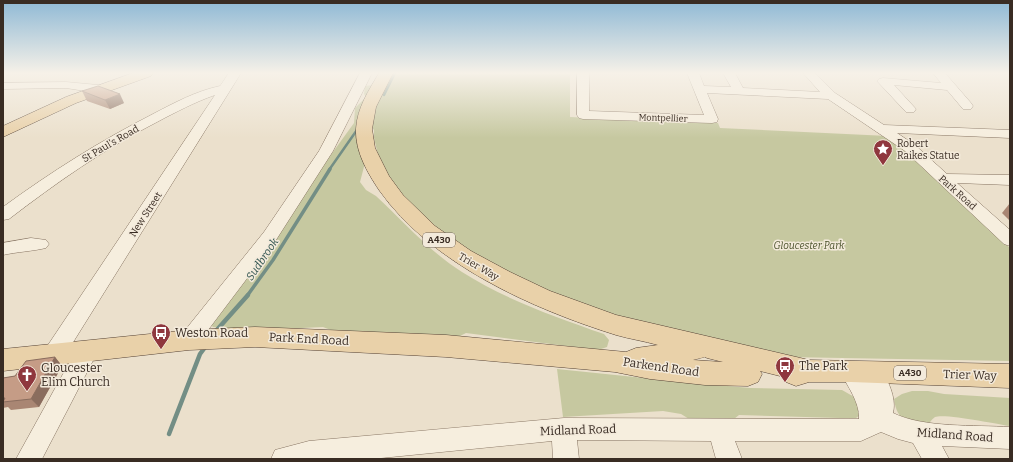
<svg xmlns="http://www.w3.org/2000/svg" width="1013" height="462" font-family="Bitter,serif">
  <rect width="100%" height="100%" fill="#ebe0cc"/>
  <g fill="#c6c8a0">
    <path d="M 379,73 L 570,73 L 570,117 L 718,123 L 720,128 L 888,136 L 922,164 L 1010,248 L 1010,361 L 787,357 L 606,314 L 554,296 L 472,256 L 429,224 L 395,188 L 379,159 L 374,138 L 374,130 L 369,124 L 365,163 L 360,182 L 366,190 L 376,196 C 403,221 430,252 462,272 C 506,300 556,317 604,334 L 609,340 L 607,347 L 598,350 L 466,333 L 454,339 L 341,334 L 323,327 L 260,330 L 213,327 L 209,323 L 354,123 L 355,108 L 366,97 L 364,94 L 365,86 L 381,84 L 381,75 Z"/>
    <polygon points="557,369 683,382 750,388 842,390 856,398 860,415 856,418 840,418 739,415 734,419 694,422 681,414 663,411 563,417"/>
    <path d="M 912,391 L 928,391 L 944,394 L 1010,398 L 1010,426 C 997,424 944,413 935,417 C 931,420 929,423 927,427 C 909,422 897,422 894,399 L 902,394 Z"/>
  </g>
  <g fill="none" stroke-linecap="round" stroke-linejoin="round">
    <g stroke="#738e85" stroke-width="2.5">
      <polyline points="384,95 395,73"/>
      <polyline points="329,170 359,127"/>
    </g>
    <polyline stroke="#738e85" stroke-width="3.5" points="247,296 273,260 330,169"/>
    <g stroke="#738e85" stroke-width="4.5">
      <polyline points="215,332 248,295"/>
      <polyline points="169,434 200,354 206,346"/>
    </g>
    <defs>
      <g id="minor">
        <path d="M 229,73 L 241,73 L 62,360 L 54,363 L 46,360 L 43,354 L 46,348 L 215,95 C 195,102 176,112 157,122 C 104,149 56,183 9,219 L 3,220 L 3,207 C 51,172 100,141 153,114 C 174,103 196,91 220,86 Z"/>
        <polygon points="360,73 372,73 333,151 276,240 196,346 189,348 182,346 178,340 182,334 264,232 319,151"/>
        <polygon points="577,73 589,73 589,111 704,115 687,73 699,73 704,86 731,87 723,73 735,73 743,88 820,92 803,73 815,73 835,93 884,125 1010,130 1010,138 897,133 915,145 947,174 1010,175 1010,185 957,183 1010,230 1010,246 1004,244 905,151 828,99 707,93 718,119 717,122 712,123 583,119 579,118 577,115"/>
        <polygon points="933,73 945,73 971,103 973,106 971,109 963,109 947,90 894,85 916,109 914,112 906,112 877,81 879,79 883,78 941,83"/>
        <polygon points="66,82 98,85 102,87 104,89 102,91 98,93 66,88 3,89 3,83"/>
        <path d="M 31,238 L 46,240 L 49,244 L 46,248 C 34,251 16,252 3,255 L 3,243 Z"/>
        <polygon points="87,342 95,345 98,351 42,459 16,459 79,345"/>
        <path d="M 851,362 L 859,364 L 862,369 L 864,365 L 872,363 L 880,365 C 887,380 897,397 893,413 C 923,428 975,425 1010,427 L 1010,449 L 942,446 L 949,459 L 922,459 L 913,443 L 898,439 L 881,432 L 861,441 L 735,441 L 742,459 L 716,459 L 711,441 L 577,440 L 579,459 L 553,459 L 552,441 L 371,459 L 271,459 L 275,450 L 309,441 L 564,418 L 859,419 C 860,402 847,386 840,371 L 843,364 Z"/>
      </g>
      <g id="major">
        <polygon points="133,73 153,73 151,76 76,103 3,137 3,126 66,97"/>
        <path d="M 379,73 L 393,73 L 376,107 L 372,129 L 375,148 L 389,176 L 403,195 L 435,226 L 471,251 L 510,272 L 550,291 L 616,315 L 809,360 L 1010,364 L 1010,388 L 851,382 L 809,382 L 796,386 L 786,382 L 784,377 L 760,371 L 762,374 L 758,382 L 748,386 L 705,385 L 650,379 L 615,372 L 446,357 L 255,347 L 189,350 L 3,371 L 3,349 L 189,330 L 255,327 L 446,335 L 626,352 L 636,348 L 658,345 C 644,341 630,339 616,335 C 533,309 431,264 379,190 C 367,172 355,151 356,129 C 357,108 369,90 379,73 ZM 705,357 L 707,358 L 723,362 L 693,360 Z"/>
      </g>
    </defs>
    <use href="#minor" stroke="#867361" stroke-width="1"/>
    <use href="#major" stroke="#554235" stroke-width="1"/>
    <use href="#minor" fill="#f6eede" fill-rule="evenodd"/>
    <use href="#major" fill="#e9d1a9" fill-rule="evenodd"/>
  </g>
  <g fill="#a98673">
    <polygon points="82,91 124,103 110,109 87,101"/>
    <polygon points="1010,203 1010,221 1002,213"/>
    <polygon points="55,357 62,366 39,407 11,410 8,407 3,408 3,378 15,376"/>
  </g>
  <g fill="#8a6d5e">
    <polygon points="120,94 124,103 110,109 105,100"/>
    <polygon points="55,357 62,366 39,407 31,399"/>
  </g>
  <g fill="#c59c86" stroke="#8a6d5e">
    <polygon points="98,86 120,94 105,100 82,91"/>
    <polygon points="55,357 31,399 3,402 5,398 3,398 3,378 15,376 26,361"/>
  </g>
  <linearGradient id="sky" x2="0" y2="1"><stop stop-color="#8fb9d5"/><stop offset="0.53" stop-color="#f6f1e8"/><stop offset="1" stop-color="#f6f1e8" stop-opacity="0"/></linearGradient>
  <rect width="1013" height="138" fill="url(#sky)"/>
  <defs>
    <symbol id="sight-pin" viewBox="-11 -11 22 30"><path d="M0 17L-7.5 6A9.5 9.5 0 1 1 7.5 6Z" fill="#8f373e" stroke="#f3eadb"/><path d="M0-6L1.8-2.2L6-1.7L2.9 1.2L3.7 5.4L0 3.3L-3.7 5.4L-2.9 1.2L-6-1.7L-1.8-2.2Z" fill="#fff"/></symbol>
    <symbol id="bus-pin" viewBox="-11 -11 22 30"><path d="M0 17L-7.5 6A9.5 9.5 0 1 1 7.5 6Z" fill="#8f373e" stroke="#f3eadb"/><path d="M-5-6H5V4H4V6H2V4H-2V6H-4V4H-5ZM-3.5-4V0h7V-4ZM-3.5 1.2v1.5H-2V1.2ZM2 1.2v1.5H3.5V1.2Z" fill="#fff"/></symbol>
    <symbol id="church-pin" viewBox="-11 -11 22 30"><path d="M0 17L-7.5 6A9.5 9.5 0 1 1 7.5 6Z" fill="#8f373e" stroke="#f3eadb"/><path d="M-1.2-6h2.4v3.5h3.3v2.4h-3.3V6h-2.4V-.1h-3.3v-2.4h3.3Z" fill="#fff"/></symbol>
  </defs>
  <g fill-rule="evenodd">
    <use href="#sight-pin" x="872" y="138" width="22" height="30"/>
    <use href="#bus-pin" x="150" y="322" width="22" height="30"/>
    <use href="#bus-pin" x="774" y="355" width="22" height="30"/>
    <use href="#church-pin" x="16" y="364" width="22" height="30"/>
  </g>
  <g text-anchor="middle" stroke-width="3" stroke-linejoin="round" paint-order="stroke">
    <g font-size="9" fill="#392c23" stroke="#f3eadb">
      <text transform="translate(663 118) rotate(2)" y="3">Montpellier</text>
    </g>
    <g fill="#f3eadb" stroke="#71655a" stroke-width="1">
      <rect x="423" y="233" width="32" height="14" rx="3"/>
      <rect x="894" y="366" width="32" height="14" rx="3"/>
    </g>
    <g font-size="9" font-weight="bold" fill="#392c23">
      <text x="439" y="243">A430</text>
      <text x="910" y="376">A430</text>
    </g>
    <g font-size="10" fill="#392c23" stroke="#f3eadb">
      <text transform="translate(110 143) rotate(-30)" y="4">St Paul's Road</text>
      <text transform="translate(958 192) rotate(42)" y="4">Park Road</text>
      <text transform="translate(145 214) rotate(-57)" y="4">New Street</text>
      <text transform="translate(479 266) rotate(30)" y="4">Trier Way</text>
    </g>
    <g font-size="10" fill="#392c23" stroke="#f3eadb" text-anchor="start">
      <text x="897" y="147">Robert<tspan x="897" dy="12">Raikes Statue</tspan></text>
    </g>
    <g font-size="10" font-style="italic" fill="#4c532c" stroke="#f3eadb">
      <text x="809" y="249">Gloucester Park</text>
    </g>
    <g font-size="11" font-style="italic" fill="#345752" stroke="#f3eadb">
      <text transform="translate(262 259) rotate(-56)" y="4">Sudbrook</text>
    </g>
    <g font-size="12" fill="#392c23" stroke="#f3eadb" text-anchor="start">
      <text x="175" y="337">Weston Road</text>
      <text x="799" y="370">The Park</text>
      <text x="41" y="372">Gloucester<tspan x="41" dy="14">Elim Church</tspan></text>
    </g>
    <g font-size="12" fill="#392c23" stroke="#f3eadb">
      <text transform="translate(309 339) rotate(3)" y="4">Park End Road</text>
      <text transform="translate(661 367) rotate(8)" y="4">Parkend Road</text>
      <text transform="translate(970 375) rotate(2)" y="4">Trier Way</text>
      <text transform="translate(578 430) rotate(-2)" y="4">Midland Road</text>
      <text transform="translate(955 435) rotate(4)" y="4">Midland Road</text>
    </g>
  </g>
  <rect width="1013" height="462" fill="none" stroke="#392c23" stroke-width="8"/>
</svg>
